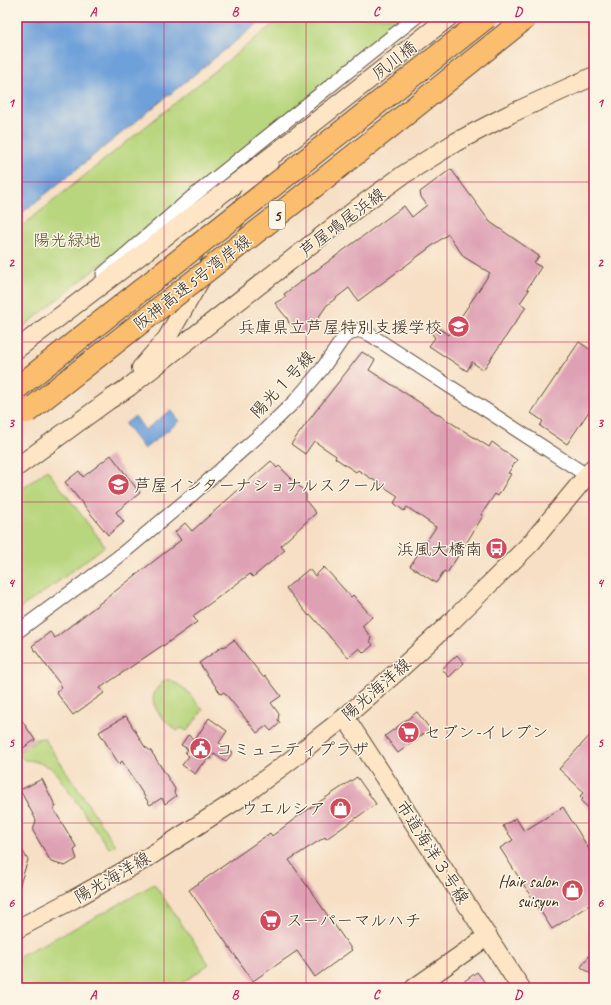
<svg xmlns="http://www.w3.org/2000/svg" width="611" height="1005" font-family="Caveat,'Klee One',sans-serif">
  <rect width="100%" height="100%" fill="#fcf5e5"/>
  <filter id="ink" filterUnits="userSpaceOnUse"><feTurbulence type="fractalNoise" baseFrequency=".025" numOctaves="2"/><feDisplacementMap in="SourceGraphic" scale="8" xChannelSelector="R" yChannelSelector="G"/><feConvolveMatrix kernelMatrix="1 2 1 2 8 2 1 2 1" color-interpolation-filters="sRGB"/></filter>
  <filter id="wash" filterUnits="userSpaceOnUse"><feTurbulence type="fractalNoise" baseFrequency=".012" numOctaves="4" result="noise"/><feDisplacementMap in="SourceGraphic" scale="16" xChannelSelector="R" yChannelSelector="G"/><feGaussianBlur stdDeviation="0.9" result="paint"/><feColorMatrix in="noise" values="0 0 0 0 0 0 0 0 0 0 0 0 0 0 0 0 0 1.4 0 .05"/><feComposite in="paint" operator="in"/></filter>
  <g filter="url(#wash)">
    <rect width="100%" height="100%" fill="#f6dfc4"/>
    <g fill="#b7d67d" stroke="#79804e">
      <polygon points="282,17 408,17 17,332 17,230"/>
      <polygon points="47,470 105,546 47,590 17,610 17,493"/>
      <path d="M 168,679 L 179,685 L 187,691 L 203,710 L 187,731 L 181,728 L 177,731 C 164,720 142,702 160,685 C 162,682 165,681 168,679 Z"/>
      <path d="M 44,738 L 115,845 L 109,848 L 53,769 C 43,764 35,760 24,760 L 17,753 L 36,741 L 36,739 Z"/>
      <path d="M 154,884 L 209,964 L 177,987 L 178,988 L 17,988 L 17,957 C 64,934 109,911 154,884 Z"/>
    </g>
    <g fill="#6ea0d9" stroke="#54657c">
      <polygon points="17,17 266,17 17,217"/>
      <polygon points="171,410 180,421 144,449 125,424 135,416 145,430"/>
    </g>
    <g id="blocks">
      <g fill="#dea1b4">
        <polygon points="451,169 490,222 539,256 534,263 541,267 527,289 529,290 520,303 526,307 483,370 472,362 467,371 429,346 435,338 427,326 441,330 449,335 490,273 464,257 448,234 358,301 349,288 327,305 307,334 300,332 294,328 289,323 287,318 281,311 275,303 286,297 284,294 404,206 412,217 427,205 421,197 420,192"/>
        <polygon points="579,342 594,352 594,404 567,444 540,426 543,421 531,413"/>
        <polygon points="362,352 375,360 369,370 489,447 492,442 517,460 508,473 511,474 498,496 495,494 481,515 483,516 460,553 447,573 444,571 436,583 410,566 436,527 407,507 404,511 394,503 398,496 358,470 356,472 335,458 336,456 314,441 305,454 291,444 315,412"/>
        <polygon points="111,455 140,493 116,512 124,522 108,535 65,482 79,471 83,477"/>
        <polygon points="271,461 277,468 279,466 302,489 306,495 306,501 316,513 281,545 285,550 253,577 250,574 193,616 197,622 163,646 163,645 100,688 104,693 73,715 56,692 62,687 32,646 50,632 55,638 181,540 175,532 185,523 192,531"/>
        <polygon points="324,567 351,597 353,595 372,617 362,626 371,637 370,641 373,645 364,653 359,648 348,658 311,615 309,616 286,588 309,569 315,576"/>
        <polygon points="234,640 263,677 265,675 281,696 271,703 279,714 278,720 280,723 271,731 266,726 257,733 224,692 221,694 199,663 223,646 224,647"/>
        <polygon points="457,655 464,663 449,677 442,669"/>
        <polygon points="417,712 430,729 398,753 385,736"/>
        <polygon points="17,713 35,740 17,752"/>
        <polygon points="126,716 145,747 151,751 175,789 174,793 176,796 165,804 162,798 150,805 122,761 119,764 99,732"/>
        <polygon points="209,718 227,731 219,743 233,752 226,762 214,754 211,759 208,758 203,765 202,764 195,774 182,765 189,756 185,753 188,749 181,745 188,735 195,740"/>
        <polygon points="594,731 594,813 581,801 583,799 580,796 584,792 559,769"/>
        <polygon points="357,777 376,804 326,839 325,837 289,860 352,950 315,977 297,951 253,981 189,890 270,833 272,836 301,814"/>
        <polygon points="42,779 56,807 53,808 77,848 74,850 77,859 65,866 51,862 33,831 36,820 20,790"/>
        <polygon points="563,807 594,857 594,902 552,929 500,848 513,840 503,826 516,818 524,831"/>
        <polygon points="17,841 28,860 19,887 17,886"/>
        <polygon points="594,949 594,976 581,967"/>
        <polygon points="477,972 489,988 455,988"/>
      </g>
    </g>
  </g>
  <g filter="url(#ink)">
    <use href="#blocks" fill-opacity="0" stroke="#574537" stroke-width="1"/>
    <g fill="none" stroke-linecap="round" stroke-linejoin="round">
      <defs>
        <g id="street">
          <polyline points="103,274 192,197 416,17"/>
          <polyline points="17,632 117,558 184,502 264,431 295,401 322,369 344,337 357,330 369,334 594,480"/>
        </g>
        <g id="secondary">
          <polyline points="17,349 282,148 449,17"/>
          <polyline points="141,368 167,338 263,171 269,163"/>
          <polyline points="17,467 109,400 129,387 360,206 403,175 456,142 510,114 594,76"/>
          <polyline points="345,717 521,988"/>
          <polyline points="17,929 74,899 147,858 240,798 292,759 318,738 345,717 398,671 452,621 531,543 594,467"/>
          <polyline points="414,988 488,936"/>
        </g>
      </defs>
      <use href="#street" stroke="#574537" stroke-width="15"/>
      <use href="#secondary" stroke="#574537" stroke-width="20"/>
      <use href="#street" stroke="#fff" stroke-width="13"/>
      <use href="#secondary" stroke="#fde5c5" stroke-width="18"/>
      <defs>
        <g id="highway-bridge">
          <polyline points="17,388 487,17"/>
          <polyline points="27,412 390,127 527,17"/>
        </g>
      </defs>
      <use href="#highway-bridge" stroke="#574537" stroke-width="24" stroke-linecap="butt"/>
      <use href="#highway-bridge" stroke="#fbbd6e" stroke-width="22"/>
    </g>
  </g>
  <path fill="none" stroke="#c2185b" stroke-width="1" stroke-opacity="0.55" d="M 164,17 L 164,988M 306,17 L 306,988M 447,17 L 447,988M 17,182 L 594,182M 17,342 L 594,342M 17,502 L 594,502M 17,663 L 594,663M 17,823 L 594,823"/>
  <defs>
    <symbol id="school-disc" viewBox="-11 -11 22 22"><circle r="9.5" fill="#d1495b" stroke="#fcf5e5"/><path d="M0-5L7-2L0 1L-7-2ZM-4 1L0 2.5L4 1V4Q0 6-4 4Z" fill="#fff"/></symbol>
    <symbol id="bus-disc" viewBox="-11 -11 22 22"><circle r="9.5" fill="#d1495b" stroke="#fcf5e5"/><path d="M-5-6H5V4H4V6H2V4H-2V6H-4V4H-5ZM-3.5-4V0h7V-4ZM-3.5 1.2v1.5H-2V1.2ZM2 1.2v1.5H3.5V1.2Z" fill="#fff"/></symbol>
    <symbol id="supermarket-disc" viewBox="-11 -11 22 22"><circle r="9.5" fill="#d1495b" stroke="#fcf5e5"/><path d="M-6-5.5h2.5l.6 2H6L4.5 2H-2.5L-4.4-4H-6ZM-1.5 3.2a1.3 1.3 0 1 0 .1 0ZM3 3.2a1.3 1.3 0 1 0 .1 0Z" fill="#fff"/></symbol>
    <symbol id="civic-disc" viewBox="-11 -11 22 22"><circle r="9.5" fill="#d1495b" stroke="#fcf5e5"/><path d="M-.6-6.5H3V-4.5H.6V-3L4-1V1h2V6H-6V1h2V-1L-.6-3ZM-1.2 2.5V6h2.4V2.5Z" fill="#fff"/></symbol>
    <symbol id="shop-disc" viewBox="-11 -11 22 22"><circle r="9.5" fill="#d1495b" stroke="#fcf5e5"/><path d="M-5-2.5h2.3a2.7 3.5 0 0 1 5.4 0H5L5.5 6h-11ZM-1.5-2.5h3a1.5 2.3 0 0 0-3 0Z" fill="#fff"/></symbol>
  </defs>
  <g fill-rule="evenodd">
    <use href="#school-disc" x="446" y="314" width="25" height="25"/>
    <use href="#school-disc" x="106" y="472" width="25" height="25"/>
    <use href="#bus-disc" x="484" y="536" width="25" height="25"/>
    <use href="#supermarket-disc" x="396" y="720" width="25" height="25"/>
    <use href="#civic-disc" x="188" y="736" width="25" height="25"/>
    <use href="#shop-disc" x="328" y="796" width="25" height="25"/>
    <use href="#shop-disc" x="560" y="878" width="25" height="25"/>
    <use href="#supermarket-disc" x="258" y="908" width="25" height="25"/>
  </g>
  <g text-anchor="middle" stroke-width="3" stroke-linejoin="round" paint-order="stroke">
    <rect fill="#fcf5e5" stroke="#75675a" stroke-width="1" x="269" y="201" width="16" height="28" rx="3"/>
    <g font-size="16" font-weight="bold" fill="#3b2a1e">
      <text x="277" y="221">5</text>
    </g>
    <g font-size="17" fill="#3b2a1e" stroke="#fcf5e5">
      <text transform="translate(394 60) rotate(-38)" y="6">夙川橋</text>
      <text transform="translate(342 222) rotate(-37)" y="6">芦屋鳴尾浜線</text>
      <text transform="translate(192 282) rotate(-38)" y="6">阪神高速5号湾岸線</text>
      <text transform="translate(282 384) rotate(-47)" y="6">陽光１号線</text>
      <text transform="translate(376 689) rotate(-41)" y="6">陽光海洋線</text>
      <text transform="translate(433 852) rotate(57)" y="6">市道海洋３号線</text>
      <text transform="translate(112 877) rotate(-30)" y="6">陽光海洋線</text>
    </g>
    <g font-size="17" fill="#5a5536" stroke="#fcf5e5">
      <text x="67" y="246">陽光緑地</text>
    </g>
    <g font-size="17" fill="#3b2a1e" stroke="#fcf5e5" text-anchor="end">
      <text x="442" y="333">兵庫県立芦屋特別支援学校</text>
      <text x="134" y="491" text-anchor="start">芦屋インターナショナルスクール</text>
      <text x="482" y="555">浜風大橋南</text>
      <text x="424" y="738" text-anchor="start">セブン-イレブン</text>
      <text x="216" y="755" text-anchor="start">コミュニティプラザ</text>
      <text x="326" y="814">ウエルシア</text>
      <text x="558" y="887">Hair salon<tspan x="558" dy="20">suisyun</tspan></text>
      <text x="286" y="926" text-anchor="start">スーパーマルハチ</text>
    </g>
  </g>
  <rect width="611" height="1005" fill="none" stroke="#fcf5e5" stroke-width="44"/>
  <rect x="22" y="22" width="567" height="961" fill="none" stroke="#c2185b" stroke-width="1.5"/>
  <g font-size="13" text-anchor="middle" font-weight="bold" fill="#c2185b">
    <text x="93" y="16">A</text>
    <text x="235" y="16">B</text>
    <text x="376" y="16">C</text>
    <text x="518" y="16">D</text>
    <text x="11" y="107">1</text>
    <text x="600" y="107">1</text>
    <text x="11" y="267">2</text>
    <text x="600" y="267">2</text>
    <text x="11" y="427">3</text>
    <text x="600" y="427">3</text>
    <text x="11" y="587">4</text>
    <text x="600" y="587">4</text>
    <text x="11" y="747">5</text>
    <text x="600" y="747">5</text>
    <text x="11" y="907">6</text>
    <text x="600" y="907">6</text>
    <text x="93" y="999">A</text>
    <text x="235" y="999">B</text>
    <text x="376" y="999">C</text>
    <text x="518" y="999">D</text>
  </g>
</svg>
